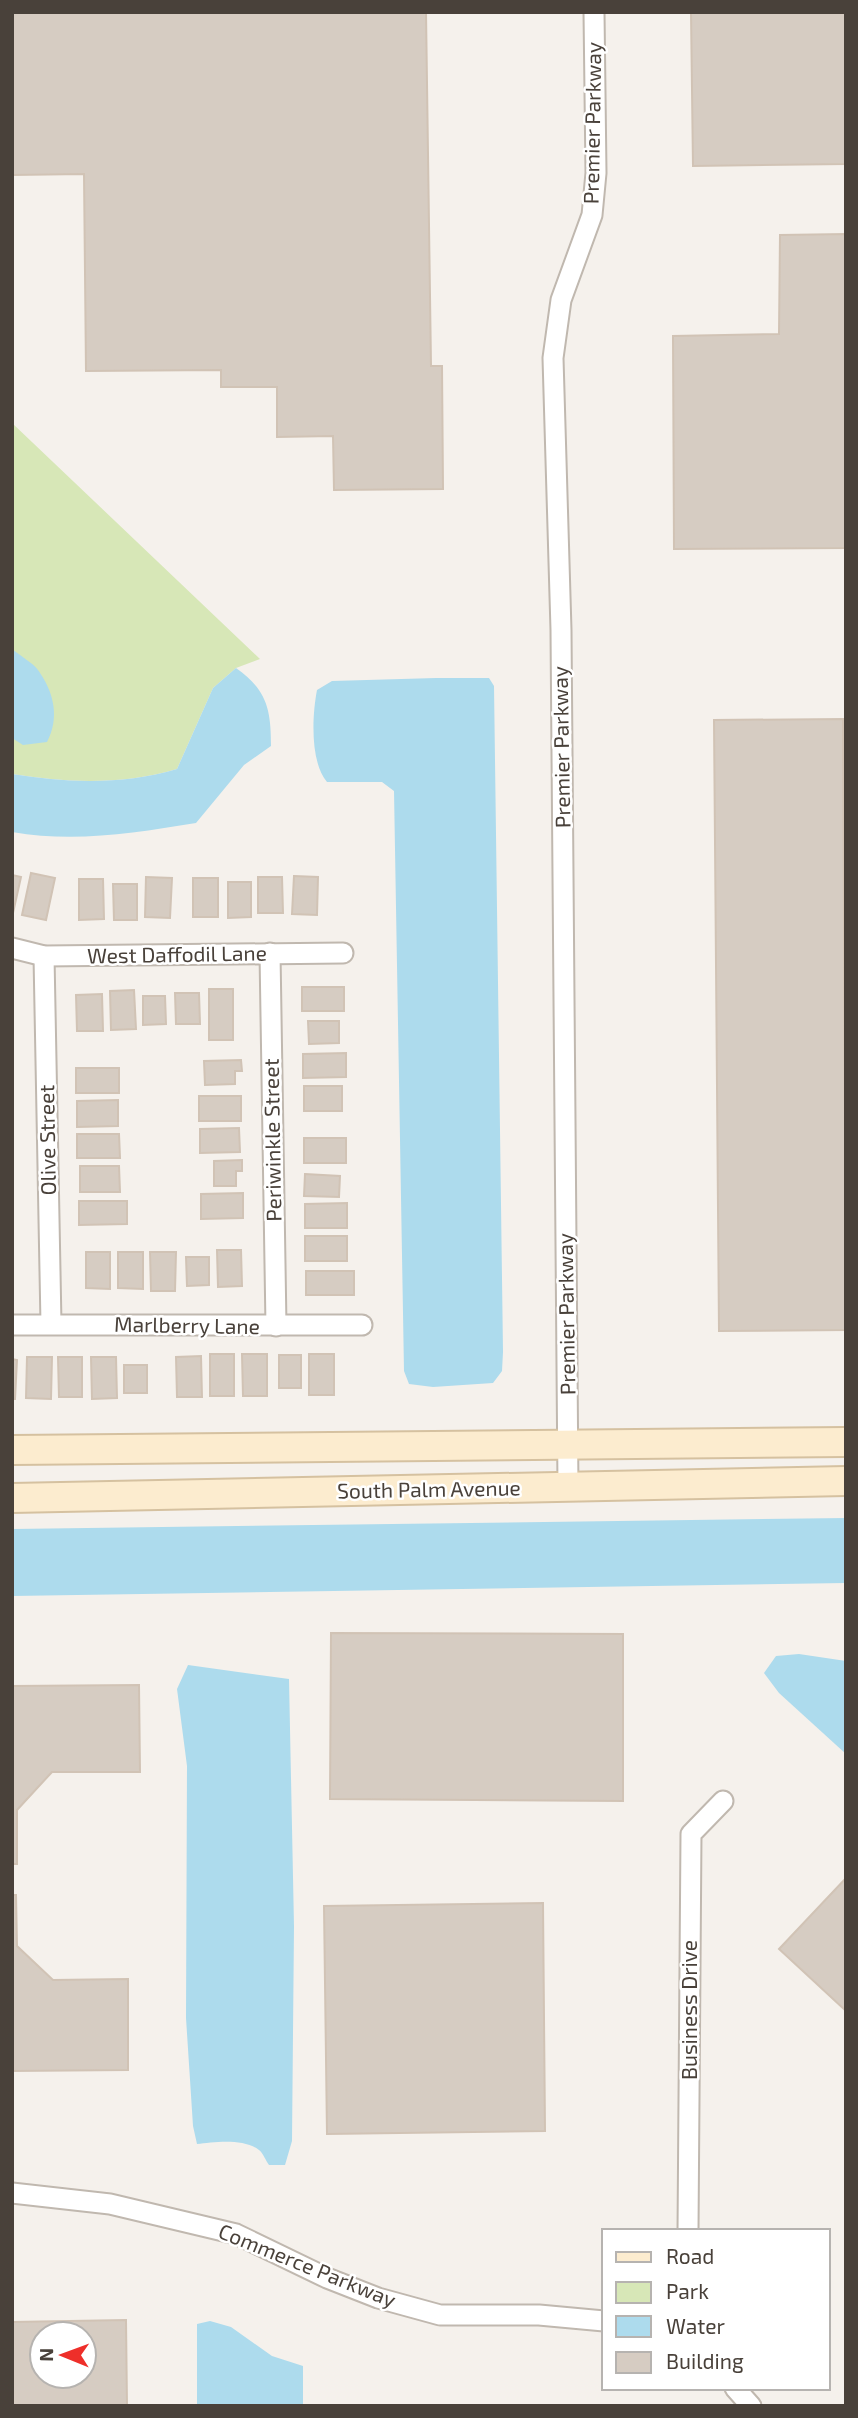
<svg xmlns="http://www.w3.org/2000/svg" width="858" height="2418" font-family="'Exo 2',sans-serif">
  <rect width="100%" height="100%" fill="#f5f1ec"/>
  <path fill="#d7e7b7" d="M 12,423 L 260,659 L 236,668 L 213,688 L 177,769 C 123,785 67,783 12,774 Z"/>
  <g fill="#addbed">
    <path d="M 12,649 C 20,656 32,662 38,670 C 54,692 60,718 47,742 L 23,745 L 12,738 Z"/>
    <path d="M 236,668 C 267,690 271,709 271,746 L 244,765 L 196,823 C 134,833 75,843 12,832 L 12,774 C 67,783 123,785 177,769 L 213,688 Z"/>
    <path d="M 436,678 L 489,678 L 494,686 L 503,1352 L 502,1371 L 493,1383 L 433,1387 L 409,1384 L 404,1371 L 394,791 L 382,782 L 327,782 C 310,762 312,716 317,690 L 332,681 Z"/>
    <polygon points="846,1518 846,1583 12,1596 12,1529"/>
    <polygon points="799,1654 846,1661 846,1754 779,1693 764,1673 776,1656"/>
    <path d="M 188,1665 L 289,1679 L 294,1926 L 292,2141 L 285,2165 L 269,2165 C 266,2161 263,2153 259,2150 C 244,2138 214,2142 197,2144 L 193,2126 L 186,2018 L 187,1766 L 177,1689 Z"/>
    <polygon points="210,2321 231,2327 272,2356 303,2366 303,2406 197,2406 197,2324"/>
  </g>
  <g fill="#d6ccc2" stroke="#d1c3b5" stroke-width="2" fill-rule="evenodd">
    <polygon points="12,12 426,12 431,366 442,366 443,489 334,490 333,436 277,437 277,387 221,387 221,370 86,371 84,174 12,175"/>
    <polygon points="691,12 846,12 846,164 693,166"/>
    <polygon points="846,234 846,548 674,549 673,336 779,334 780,235"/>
    <polygon points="843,719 846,1330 719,1331 714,720"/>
    <polygon points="31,873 55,878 46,920 22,915"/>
    <polygon points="12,875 21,877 13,913 12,912"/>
    <polygon points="294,876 318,877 317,915 292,914"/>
    <polygon points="146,877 172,878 170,918 145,917"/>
    <polygon points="258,877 282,877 283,913 258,913"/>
    <rect x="193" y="878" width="25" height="39"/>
    <polygon points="79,879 103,879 104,919 79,920"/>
    <polygon points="228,882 251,882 251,917 228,918"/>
    <polygon points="113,884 137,884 137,920 114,920"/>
    <rect x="302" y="987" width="42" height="24"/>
    <rect x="209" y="989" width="24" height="51"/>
    <polygon points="134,990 136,1029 111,1030 110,991"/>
    <polygon points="175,993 199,993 200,1024 176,1024"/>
    <polygon points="102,994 103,1031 77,1031 76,995"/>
    <polygon points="143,996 165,996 166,1024 143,1025"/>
    <polygon points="308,1021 339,1021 339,1043 309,1044"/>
    <polygon points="346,1053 346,1077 303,1078 303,1054"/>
    <polygon points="241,1060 242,1071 235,1071 235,1084 205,1085 204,1061"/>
    <rect x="76" y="1068" width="43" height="25"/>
    <rect x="304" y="1086" width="38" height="25"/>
    <rect x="199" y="1096" width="42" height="25"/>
    <polygon points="118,1100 118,1126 77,1127 77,1101"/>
    <polygon points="239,1128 240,1152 200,1153 200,1129"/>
    <polygon points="77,1134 119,1134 120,1158 77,1158"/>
    <rect x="304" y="1138" width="42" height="25"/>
    <polygon points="242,1160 242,1171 236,1171 236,1186 214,1186 214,1161"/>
    <polygon points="80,1166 119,1166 120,1192 80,1192"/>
    <polygon points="305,1174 340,1176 339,1197 304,1196"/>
    <polygon points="243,1193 243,1218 201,1219 201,1194"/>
    <polygon points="79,1201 127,1201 127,1224 79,1225"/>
    <polygon points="347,1203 347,1228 305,1228 305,1204"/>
    <rect x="305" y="1236" width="42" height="25"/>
    <polygon points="217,1250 241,1250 242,1286 218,1287"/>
    <polygon points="86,1252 110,1252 110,1289 86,1288"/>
    <polygon points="118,1252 143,1252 143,1289 118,1288"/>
    <polygon points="150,1252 176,1252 175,1291 151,1291"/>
    <polygon points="186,1257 209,1257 209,1285 187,1286"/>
    <rect x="306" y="1271" width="48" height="24"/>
    <rect x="210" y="1354" width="24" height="42"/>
    <polygon points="242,1354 267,1354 267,1396 243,1396"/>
    <rect x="309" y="1354" width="25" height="41"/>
    <rect x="279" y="1355" width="22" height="33"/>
    <polygon points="201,1356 202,1397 177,1397 176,1357"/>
    <polygon points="27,1357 52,1357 51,1399 26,1398"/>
    <polygon points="58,1357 82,1357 82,1397 59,1397"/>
    <polygon points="91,1357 116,1357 117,1398 92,1399"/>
    <polygon points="12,1359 17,1360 15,1399 12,1399"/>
    <rect x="124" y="1365" width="23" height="28"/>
    <polygon points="331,1633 623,1634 623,1801 330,1799"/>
    <polygon points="139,1685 140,1772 52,1772 17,1810 17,1864 12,1864 12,1686"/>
    <polygon points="846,1878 846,2011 779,1949"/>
    <polygon points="12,1895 16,1895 17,1946 53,1980 128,1979 128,2070 12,2071"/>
    <polygon points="543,1903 545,2131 327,2134 324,1906"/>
    <path d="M 126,2320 L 127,2406 L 12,2406 L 12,2322 ZM 42,2334 L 84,2334 L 84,2376 L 42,2376 Z"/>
  </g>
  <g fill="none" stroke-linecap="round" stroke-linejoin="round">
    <defs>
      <g id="minor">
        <polyline points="12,948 44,956 343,953"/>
        <polyline points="270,953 276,1326"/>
        <polyline points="44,956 51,1324"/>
        <polyline points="12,1325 362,1325"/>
        <polyline points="568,1488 561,630 553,358 561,300 592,215 596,173 594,12"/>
        <polyline points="12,2193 110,2204 236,2234 327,2278 378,2298 440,2315 539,2315 604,2321"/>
        <polyline points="688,2231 691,1834 723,1801"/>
        <polyline points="735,2388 751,2406"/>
      </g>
      <g id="secondary">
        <polyline points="12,1450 846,1442"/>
        <polyline points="12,1498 846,1481"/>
      </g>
    </defs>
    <use href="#minor" stroke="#c0b8af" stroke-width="23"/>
    <use href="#secondary" stroke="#d5c1a0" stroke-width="32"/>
    <use href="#minor" stroke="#fff" stroke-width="19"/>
    <use href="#secondary" stroke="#fceccf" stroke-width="28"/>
  </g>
  <g text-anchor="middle" stroke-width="5" stroke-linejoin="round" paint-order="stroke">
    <g font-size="21" fill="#49413a" stroke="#fff">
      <text transform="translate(593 123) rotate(-89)" y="7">Premier Parkway</text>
      <text transform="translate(562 747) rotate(-91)" y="7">Premier Parkway</text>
      <text transform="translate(177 955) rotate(-1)" y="7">West Daffodil Lane</text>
      <text transform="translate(48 1140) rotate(-91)" y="7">Olive Street</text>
      <text transform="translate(273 1140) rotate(-91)" y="7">Periwinkle Street</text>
      <text transform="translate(567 1314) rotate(-91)" y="7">Premier Parkway</text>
      <text transform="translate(187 1326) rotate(1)" y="7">Marlberry Lane</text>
      <text transform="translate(429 1490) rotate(-1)" y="7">South Palm Avenue</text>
      <text transform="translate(690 2010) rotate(-90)" y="7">Business Drive</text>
      <text transform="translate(307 2266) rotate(22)" y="7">Commerce Parkway</text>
    </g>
  </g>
  <rect width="858" height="2418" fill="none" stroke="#49413a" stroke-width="28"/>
  <rect x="602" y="2229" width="228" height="161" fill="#ffffff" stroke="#b6b3b0" stroke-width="2"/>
  <rect x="616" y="2252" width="35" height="10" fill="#fceccf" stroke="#b6b3b0" stroke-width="2"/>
  <text x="666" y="2264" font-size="21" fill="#49413a">Road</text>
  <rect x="616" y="2282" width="35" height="21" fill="#d7e7b7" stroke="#b6b3b0" stroke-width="2"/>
  <text x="666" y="2299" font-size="21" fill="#49413a">Park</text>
  <rect x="616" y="2316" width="35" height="21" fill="#addbed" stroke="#b6b3b0" stroke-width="2"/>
  <text x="666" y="2334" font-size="21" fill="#49413a">Water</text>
  <rect x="616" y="2352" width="35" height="21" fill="#d6ccc2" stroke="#b6b3b0" stroke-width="2"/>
  <text x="666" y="2369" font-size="21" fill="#49413a">Building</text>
  <g transform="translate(63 2355) rotate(271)"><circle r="33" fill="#ffffff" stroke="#b6b3b0" stroke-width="2"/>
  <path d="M0-5L12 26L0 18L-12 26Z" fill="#ee2f2a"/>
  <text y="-10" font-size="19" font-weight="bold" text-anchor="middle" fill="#49413a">N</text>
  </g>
</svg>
